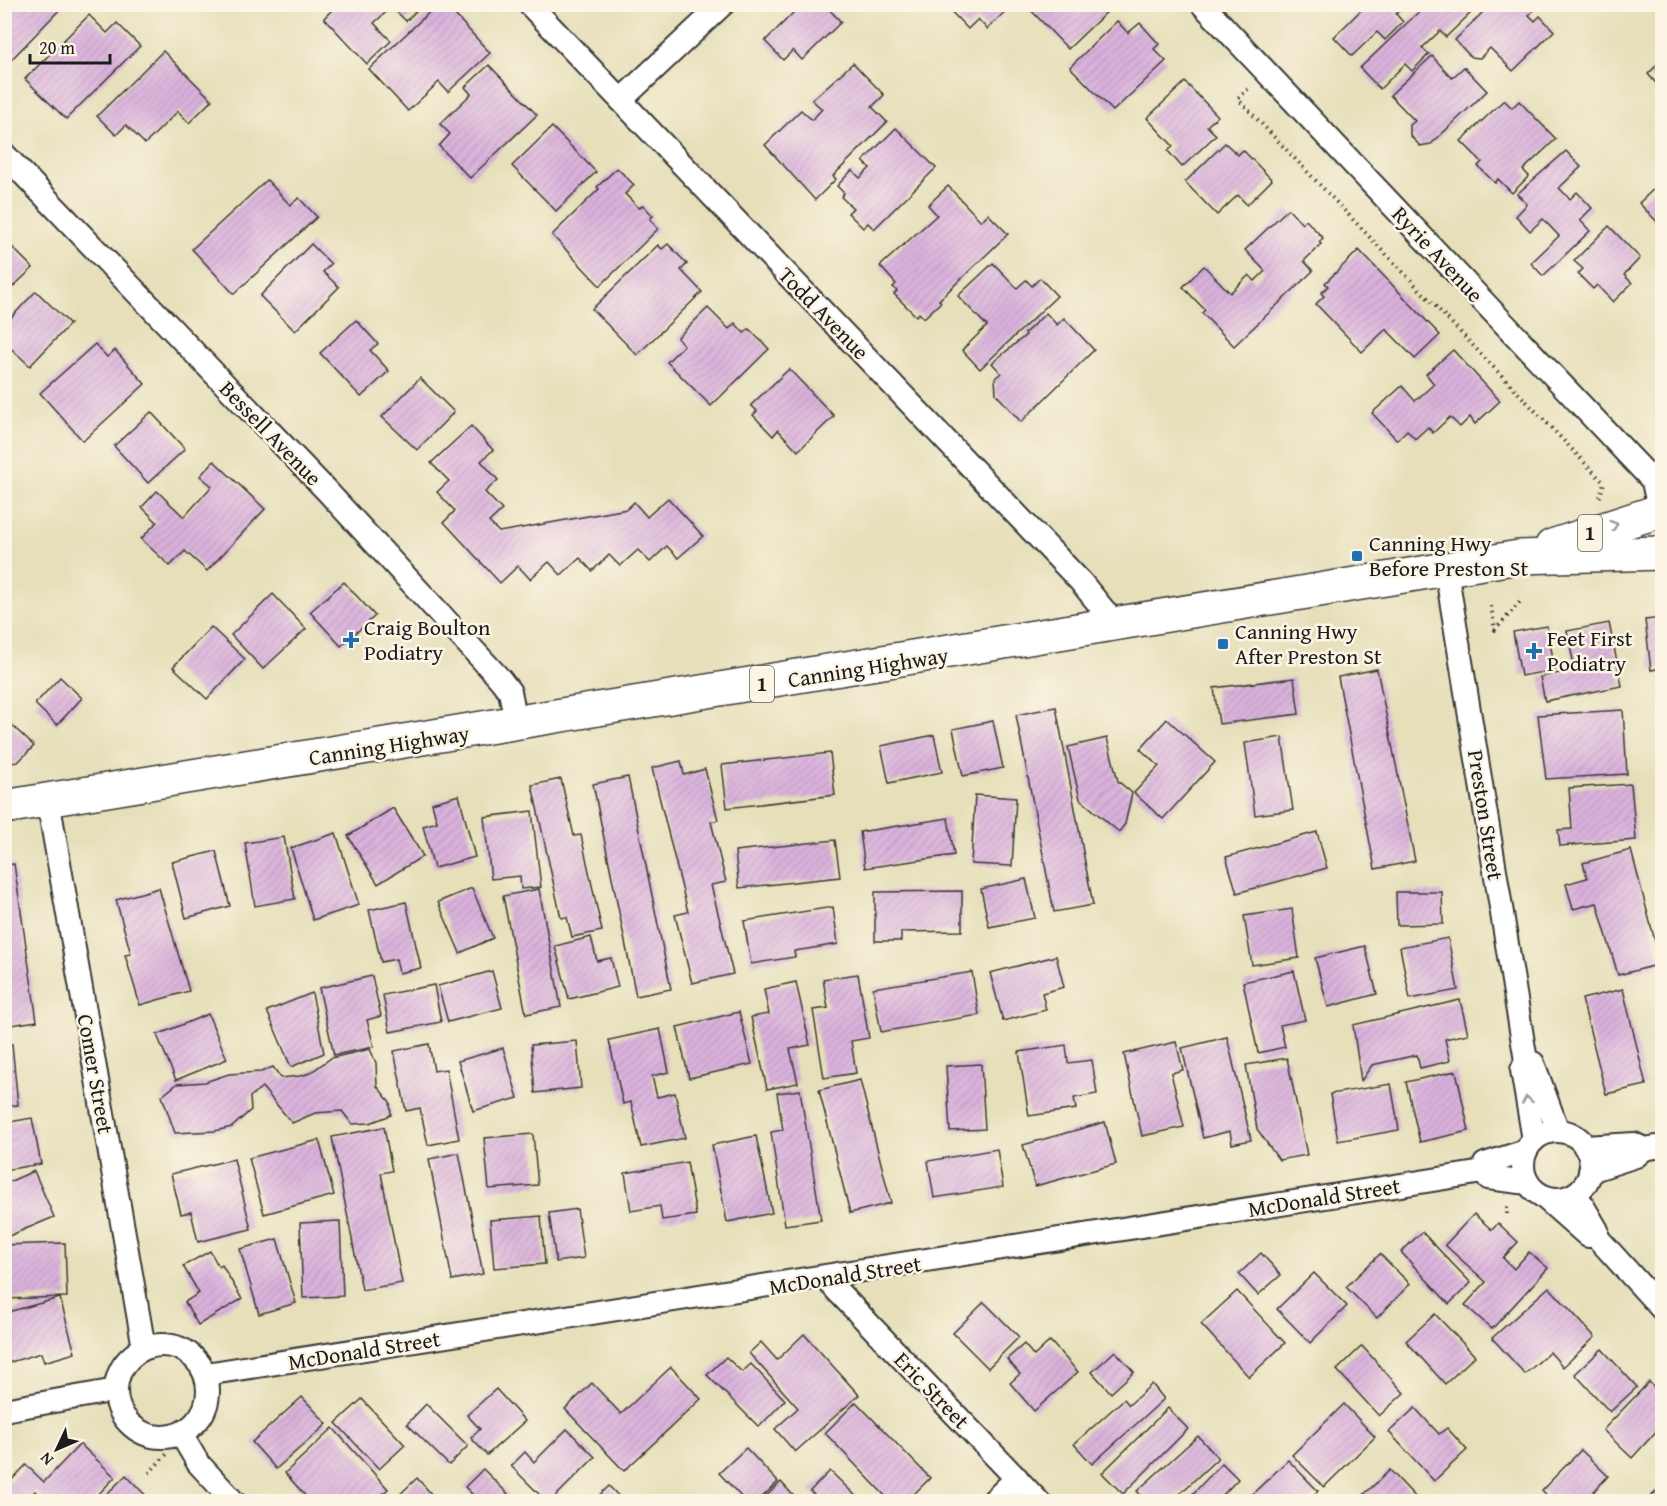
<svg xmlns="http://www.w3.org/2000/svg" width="1667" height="1506" font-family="'Gentium Book Plus',serif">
  <defs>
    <pattern id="building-hatch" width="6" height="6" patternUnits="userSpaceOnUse" patternTransform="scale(1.5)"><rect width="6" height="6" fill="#dab2dc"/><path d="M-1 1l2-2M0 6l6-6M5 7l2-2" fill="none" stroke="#ba98bc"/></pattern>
  </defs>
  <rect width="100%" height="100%" fill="#fcf5e5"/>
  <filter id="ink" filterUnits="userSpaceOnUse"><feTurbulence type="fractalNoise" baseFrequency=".0167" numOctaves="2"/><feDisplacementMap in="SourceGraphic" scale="12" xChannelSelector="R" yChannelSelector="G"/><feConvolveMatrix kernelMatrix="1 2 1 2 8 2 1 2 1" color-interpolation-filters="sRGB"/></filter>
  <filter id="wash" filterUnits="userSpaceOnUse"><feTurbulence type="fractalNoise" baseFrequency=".008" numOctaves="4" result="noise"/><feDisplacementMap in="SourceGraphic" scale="24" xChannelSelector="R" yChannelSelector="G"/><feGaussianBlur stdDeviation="1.35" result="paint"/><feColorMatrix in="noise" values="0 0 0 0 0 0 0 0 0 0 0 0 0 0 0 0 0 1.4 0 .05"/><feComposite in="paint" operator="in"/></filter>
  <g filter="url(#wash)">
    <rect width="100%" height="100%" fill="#e6dfba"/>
    <g id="blocks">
      <g fill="url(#building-hatch)">
        <polygon points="9,4 65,4 9,62 4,58 4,9"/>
        <polygon points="338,4 423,4 406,21 392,7 374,23 391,41 367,64 324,18"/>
        <polygon points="438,4 445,4 490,53 448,92 439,82 408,111 369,69"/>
        <polygon points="802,4 824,4 841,22 802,60 793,50 783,60 765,41"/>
        <polygon points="944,4 1013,4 987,29 978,19 968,29"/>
        <polygon points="1025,4 1109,4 1112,7 1068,49"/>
        <polygon points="1367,4 1406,4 1396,14 1403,22 1385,40 1377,32 1352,56 1334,37"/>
        <polygon points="1435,4 1480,4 1446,37 1440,31 1422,48 1429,54 1412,71 1405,64 1380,89 1360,68 1426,5 1430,9"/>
        <polygon points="1491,4 1540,4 1529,15 1535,21 1540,16 1554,31 1513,71 1490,48 1480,58 1471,57 1455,40"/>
        <polygon points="89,15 107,33 117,23 140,46 66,119 25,79"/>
        <polygon points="1117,21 1128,33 1140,23 1159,44 1154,49 1166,61 1113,111 1070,67"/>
        <polygon points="163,51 212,100 189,123 178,111 145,144 126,125 116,135 97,116"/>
        <polygon points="1432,56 1452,78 1464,67 1487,91 1431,144 1420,146 1410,135 1410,125 1415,121 1390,95"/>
        <polygon points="1662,60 1662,90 1648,74"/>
        <polygon points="853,63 884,95 872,107 887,122 833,176 836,179 815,200 765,145 801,110 812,120 822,109 812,100"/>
        <polygon points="489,65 537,115 470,178 439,146 450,134 440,124 471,94 465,87"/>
        <polygon points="1185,82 1218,116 1207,126 1216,135 1182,167 1168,151 1173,146 1147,118"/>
        <polygon points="1504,100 1512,108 1519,101 1556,139 1523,170 1529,176 1512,193 1498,179 1495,183 1478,166 1482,162 1461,141"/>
        <polygon points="552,127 596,172 556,211 512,166"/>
        <polygon points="896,128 936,168 874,229 868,223 863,228 848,213 853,208 841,197 844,193 837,186 852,170 860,178 870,168 863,161"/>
        <polygon points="1225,143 1238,155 1243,150 1272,180 1247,205 1238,195 1217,215 1185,182"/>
        <polygon points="1566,151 1581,167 1559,188 1570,199 1577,192 1592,208 1580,220 1590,231 1543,276 1531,263 1559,236 1543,219 1530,231 1516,216 1527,204 1517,194"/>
        <polygon points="617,168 634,185 625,194 639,208 643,205 653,216 650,219 658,229 600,286 552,235 599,189 597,187"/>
        <polygon points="267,180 290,205 299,198 317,217 234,294 192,249"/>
        <polygon points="1660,183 1662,185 1662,227 1639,203"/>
        <polygon points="948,186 981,221 988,214 1008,234 939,300 941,302 924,318 919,313 916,316 894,294 897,291 893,287 896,284 880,266 937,215 928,205"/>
        <polygon points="1288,209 1302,224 1306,220 1323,238 1319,242 1321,244 1304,261 1313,271 1234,346 1202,313 1205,310 1183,287 1204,266 1230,293 1249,275 1255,281 1265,271 1245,250"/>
        <polygon points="1609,226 1640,258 1624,275 1632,283 1613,302 1597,285 1593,289 1578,274 1583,269 1574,261"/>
        <polygon points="4,239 33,268 4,295"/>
        <polygon points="311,244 331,264 323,272 339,287 295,331 260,296"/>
        <polygon points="668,244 687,264 681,270 702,292 637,355 592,309 658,245 662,249"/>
        <polygon points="1359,250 1440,335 1415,359 1386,329 1362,352 1316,304 1324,296 1321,293 1328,286 1325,283"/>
        <polygon points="993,263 1017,288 1026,280 1032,286 1040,278 1057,296 980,369 962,350 987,326 958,296"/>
        <polygon points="36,291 70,324 30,366 4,342 4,325"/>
        <polygon points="708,308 729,329 735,323 744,333 749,329 769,349 711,406 667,362 684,345 677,338"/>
        <polygon points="1046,313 1057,325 1064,318 1094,350 1021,422 996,394 995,378 1001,373 992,363 1026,335 1025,333"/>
        <polygon points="356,320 378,344 370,350 389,371 361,397 320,353"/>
        <polygon points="95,344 107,357 115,350 145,384 83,441 40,393"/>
        <polygon points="1453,350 1500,401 1475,424 1470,417 1460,427 1450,417 1433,433 1428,427 1415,439 1407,430 1397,440 1372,413 1402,386 1415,401 1434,384 1426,374"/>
        <polygon points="789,369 834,416 798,451 778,430 773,436 753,415 757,411 751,405"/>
        <polygon points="420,378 454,412 417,450 382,417"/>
        <polygon points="151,412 185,449 148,483 114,446"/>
        <polygon points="471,426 493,450 481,461 498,480 485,492 502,510 489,522 499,532 627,509 634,502 647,517 668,498 703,536 678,558 667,546 650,562 638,550 620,566 609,555 592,571 580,558 561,575 549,562 530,579 518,566 500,583 444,522 455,511 437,492 449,481 431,463"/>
        <polygon points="214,461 265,509 207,571 185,551 170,566 141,539 157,522 142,507 157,491 184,517 212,486 200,476"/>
        <polygon points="344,582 375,616 341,646 310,612"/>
        <polygon points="273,594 306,629 263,669 231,635"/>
        <polygon points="1662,618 1662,668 1651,670 1645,620"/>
        <polygon points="1609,623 1622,686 1545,701 1540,677 1575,670 1567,631"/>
        <polygon points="1547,626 1555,670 1521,676 1513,632"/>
        <polygon points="211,627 245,659 207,699 173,667"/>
        <polygon points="1377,669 1415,861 1375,869 1338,677"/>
        <polygon points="60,677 82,698 57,725 35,704"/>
        <polygon points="1294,678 1299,714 1219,724 1214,688"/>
        <polygon points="1056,707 1093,905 1054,912 1016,715"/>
        <polygon points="1623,710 1627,774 1546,779 1538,715"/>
        <polygon points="4,718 34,746 18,762 4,764"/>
        <polygon points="1167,719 1215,762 1163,819 1134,793 1159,766 1140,749"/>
        <polygon points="993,721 1003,768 963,776 953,729"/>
        <polygon points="934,735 942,772 889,783 881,746"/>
        <polygon points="1282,737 1293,810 1255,815 1245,743"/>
        <polygon points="1107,738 1118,781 1132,793 1125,824 1119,832 1080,799 1068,747"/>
        <polygon points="830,753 835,795 727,808 722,765"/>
        <polygon points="681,761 684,775 705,769 718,820 711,822 726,882 711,885 733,974 692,983 675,915 688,912 652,768"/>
        <polygon points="628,777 671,989 636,996 593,784"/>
        <polygon points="561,779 574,836 581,835 602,931 572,937 567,917 561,918 532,785"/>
        <polygon points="1631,784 1636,840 1560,846 1558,830 1572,829 1569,788"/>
        <polygon points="459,795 475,857 434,868 423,826 437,822 432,803"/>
        <polygon points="975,795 1016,798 1012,866 971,864"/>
        <polygon points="393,808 423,856 378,884 348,836"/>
        <polygon points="532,811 541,887 521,889 520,876 491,879 484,817"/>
        <polygon points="948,818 954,855 865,868 860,832"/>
        <polygon points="1317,832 1327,868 1237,893 1226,857"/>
        <polygon points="336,833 359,905 313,920 291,848"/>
        <polygon points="284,837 295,899 255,906 245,843"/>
        <polygon points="835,840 840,877 739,888 735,851"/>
        <polygon points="1631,850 1661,964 1618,975 1597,903 1573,909 1566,884 1587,878 1583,863"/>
        <polygon points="216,851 230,906 186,918 172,862"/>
        <polygon points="14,864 37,1021 4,1026 4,865"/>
        <polygon points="1026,879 1035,918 989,927 981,889"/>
        <polygon points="159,888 189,991 140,1005 125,955 131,954 116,900"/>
        <polygon points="472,888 493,938 460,953 438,902"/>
        <polygon points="539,889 561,1007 526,1014 503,896"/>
        <polygon points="962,891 962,931 901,932 901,941 875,941 875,892"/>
        <polygon points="1396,892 1442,892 1443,924 1397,925"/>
        <polygon points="406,902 421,968 399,973 396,959 381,962 369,910"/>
        <polygon points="833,907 838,944 794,951 795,957 751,964 744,921"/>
        <polygon points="1292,909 1299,958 1252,965 1244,916"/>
        <polygon points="591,937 597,961 611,958 618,987 569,999 555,946"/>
        <polygon points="1448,938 1458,990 1410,999 1400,947"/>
        <polygon points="1365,946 1377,994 1328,1007 1315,958"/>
        <polygon points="1056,956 1064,987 1042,993 1046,1010 1003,1021 990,973"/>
        <polygon points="492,971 502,1008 448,1022 438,986"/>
        <polygon points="1294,971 1305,1020 1280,1025 1285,1047 1258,1053 1243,982"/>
        <polygon points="972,972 979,1015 881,1032 873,988"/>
        <polygon points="858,974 869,1038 851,1041 856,1073 824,1078 813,1010 828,1008 823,979"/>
        <polygon points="372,976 381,1016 367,1020 374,1047 334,1055 319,988"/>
        <polygon points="796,982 810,1045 790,1049 798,1083 767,1089 751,1017 769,1014 764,989"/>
        <polygon points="434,985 441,1022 390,1032 383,995"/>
        <polygon points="1623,989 1646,1085 1606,1094 1582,999"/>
        <polygon points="312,993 324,1053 291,1067 267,1011"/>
        <polygon points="1460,1000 1468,1034 1445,1039 1450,1061 1420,1068 1417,1055 1372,1065 1361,1081 1353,1025"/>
        <polygon points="739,1012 752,1064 689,1078 677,1027"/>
        <polygon points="208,1014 227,1059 176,1080 157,1035"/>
        <polygon points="660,1029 669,1072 652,1076 657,1097 675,1093 685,1138 641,1147 631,1102 623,1104 609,1040"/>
        <polygon points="1227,1037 1251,1140 1232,1144 1230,1131 1203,1138 1182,1048"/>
        <polygon points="577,1041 581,1088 535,1093 531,1045"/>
        <polygon points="1176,1042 1183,1070 1171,1073 1184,1127 1142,1136 1124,1054"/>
        <polygon points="12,1044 18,1105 4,1106 4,1045"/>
        <polygon points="429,1044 434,1071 446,1069 459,1139 428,1145 420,1108 406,1111 394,1051"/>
        <polygon points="1066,1045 1068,1063 1092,1060 1097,1094 1074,1098 1076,1109 1029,1116 1019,1052"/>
        <polygon points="503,1048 518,1098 473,1111 458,1061"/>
        <polygon points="370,1049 376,1063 377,1086 390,1102 391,1115 370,1123 352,1124 342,1111 315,1113 292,1123 262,1087 250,1097 251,1110 232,1127 215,1131 175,1133 162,1096 177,1084 205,1082 229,1074 261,1072 273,1067 281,1078 300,1076 310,1073 331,1058"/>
        <polygon points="1287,1058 1307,1155 1279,1160 1257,1129 1246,1065"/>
        <polygon points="981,1064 985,1129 950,1131 946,1066"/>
        <polygon points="1456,1071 1469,1131 1420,1142 1406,1082"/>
        <polygon points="860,1080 891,1203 850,1213 819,1090"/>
        <polygon points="1391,1084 1399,1130 1338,1141 1330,1094"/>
        <polygon points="800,1090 821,1220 785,1225 771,1132 783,1130 777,1093"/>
        <polygon points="32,1118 41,1164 4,1170 4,1123"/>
        <polygon points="1105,1122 1116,1164 1035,1186 1023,1145"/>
        <polygon points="384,1127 392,1171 381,1173 402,1283 362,1290 332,1137"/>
        <polygon points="533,1134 538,1185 489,1189 484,1138"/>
        <polygon points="756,1136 772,1213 727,1222 712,1145"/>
        <polygon points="319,1140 334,1195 264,1214 249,1158"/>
        <polygon points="997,1149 1003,1187 934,1198 928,1161"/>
        <polygon points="459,1153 483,1274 452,1280 429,1159"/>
        <polygon points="234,1159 251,1229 198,1242 191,1212 181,1214 171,1174"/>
        <polygon points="687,1162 696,1215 662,1220 660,1206 631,1211 625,1173"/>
        <polygon points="34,1171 54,1217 4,1238 4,1184"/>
        <polygon points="577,1209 584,1258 556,1262 549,1213"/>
        <polygon points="1474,1214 1492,1230 1498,1223 1518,1242 1503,1258 1514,1269 1529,1252 1548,1268 1492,1329 1465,1305 1486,1282 1445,1245"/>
        <polygon points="541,1216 545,1264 494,1268 490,1220"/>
        <polygon points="340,1221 343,1296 303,1298 300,1223"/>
        <polygon points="1422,1232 1471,1283 1449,1304 1401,1252"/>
        <polygon points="277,1239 296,1303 259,1314 240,1249"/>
        <polygon points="65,1243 67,1297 4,1299 4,1245"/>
        <polygon points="210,1251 219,1267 222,1265 242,1299 198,1325 185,1302 199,1293 183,1266"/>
        <polygon points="1261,1253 1281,1275 1258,1295 1239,1274"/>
        <polygon points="1380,1254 1410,1284 1377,1318 1346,1287"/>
        <polygon points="1314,1273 1347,1306 1310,1343 1277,1309"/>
        <polygon points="1549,1287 1595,1337 1563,1367 1550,1352 1525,1374 1492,1338"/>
        <polygon points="1237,1291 1285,1343 1249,1377 1201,1324"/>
        <polygon points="60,1298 75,1353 44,1362 41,1353 4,1364 4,1335 8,1334 4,1313"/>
        <polygon points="984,1302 1019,1337 988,1368 953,1333"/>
        <polygon points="1435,1314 1475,1356 1445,1384 1406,1341"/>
        <polygon points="804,1334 859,1395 795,1452 775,1429 798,1408 749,1353 761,1342 777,1360"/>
        <polygon points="1050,1341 1078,1372 1034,1411 1010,1383 1020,1374 1007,1359 1024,1344 1034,1356"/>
        <polygon points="1362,1346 1404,1393 1379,1416 1337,1370"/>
        <polygon points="1602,1349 1637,1387 1610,1412 1575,1374"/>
        <polygon points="1115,1351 1134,1372 1111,1393 1092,1372"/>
        <polygon points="726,1357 742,1372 751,1364 785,1400 759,1427 707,1375"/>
        <polygon points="671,1367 701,1399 624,1471 565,1409 592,1383 621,1414"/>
        <polygon points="1649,1382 1662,1395 1662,1425 1632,1458 1603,1430"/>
        <polygon points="1152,1384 1164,1399 1092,1464 1074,1444 1124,1399 1129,1405"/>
        <polygon points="496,1389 525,1421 487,1455 471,1438 480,1429 467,1415"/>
        <polygon points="302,1397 327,1424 276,1469 252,1442"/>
        <polygon points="362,1399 405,1445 379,1469 336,1423"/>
        <polygon points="856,1402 930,1478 906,1502 891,1502 825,1433"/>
        <polygon points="426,1404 468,1446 449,1465 407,1424"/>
        <polygon points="1344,1404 1375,1437 1324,1487 1292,1455"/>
        <polygon points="1168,1408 1188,1429 1123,1494 1102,1473"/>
        <polygon points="1415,1408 1439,1434 1447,1428 1467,1450 1434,1481 1389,1432"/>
        <polygon points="333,1428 388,1489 374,1502 311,1502 285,1473"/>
        <polygon points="567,1429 595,1457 550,1502 547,1502 511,1466 525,1452 534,1462"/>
        <polygon points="1198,1436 1218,1458 1171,1502 1147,1502 1137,1491"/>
        <polygon points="80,1444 115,1477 91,1502 46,1502 35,1491 26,1502 4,1502 4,1488 26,1465 44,1482"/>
        <polygon points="746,1448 778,1482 757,1502 746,1502 719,1473"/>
        <polygon points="1581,1450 1608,1476 1584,1502 1553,1502 1542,1490"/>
        <polygon points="1288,1460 1318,1491 1307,1502 1244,1502"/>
        <polygon points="1222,1463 1238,1479 1222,1496 1225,1499 1222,1502 1185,1502"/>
        <polygon points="483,1469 516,1502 480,1502 465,1487"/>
        <polygon points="1390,1470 1420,1502 1356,1502"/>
        <polygon points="830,1471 862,1502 821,1502 810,1491"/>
        <polygon points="126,1475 152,1502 99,1502"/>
        <polygon points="417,1478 434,1497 430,1502 392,1502"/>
        <polygon points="781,1482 799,1502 760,1502"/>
        <polygon points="1662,1485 1662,1502 1646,1502"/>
        <polygon points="609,1486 624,1502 592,1502"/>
      </g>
    </g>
  </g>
  <g filter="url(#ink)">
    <use href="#blocks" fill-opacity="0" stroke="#3a3934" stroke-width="1.5"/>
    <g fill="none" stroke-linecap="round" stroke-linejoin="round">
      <defs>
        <g id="minor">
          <polyline points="529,4 1081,582 1116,625"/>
          <polyline points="1202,4 1653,481 1659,510"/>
          <polyline points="621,100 723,4"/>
          <polyline points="4,154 326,490 500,679 510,692 517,725"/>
          <polyline points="1446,569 1526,1061 1522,1070 1534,1140"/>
          <polyline points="48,800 144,1348"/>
          <polyline points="1526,1061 1533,1063 1558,1131"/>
          <circle cx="1557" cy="1165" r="34"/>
          <polyline points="1585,1147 1634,1144 1644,1149 1662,1146"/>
          <polyline points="1590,1171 1636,1156 1644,1149"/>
          <polyline points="1483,1172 1485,1164 1526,1151"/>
          <polyline points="1483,1172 1488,1178 1528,1183"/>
          <polyline points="1576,1194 1597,1230 1594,1234"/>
          <polyline points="1545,1198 1588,1236 1594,1234 1662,1309"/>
          <polyline points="825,1278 1039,1502"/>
          <circle cx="162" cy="1391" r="46"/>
          <polyline points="206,1374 1483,1172"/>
          <polyline points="4,1410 116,1390"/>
          <polyline points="181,1434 198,1463 234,1502"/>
          <polyline points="992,1502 1017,1478"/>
        </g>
        <g id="trunk">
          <polyline points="1552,546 1662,510"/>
          <polyline points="4,807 1519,557 1662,553"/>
        </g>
      </defs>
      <use href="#minor" stroke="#3a3934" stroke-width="26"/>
      <use href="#trunk" stroke="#3a3934" stroke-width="36"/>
      <g stroke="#3a3934" stroke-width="4" stroke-dasharray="1.5 4.5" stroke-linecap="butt">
        <polyline points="1248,89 1238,99 1604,483 1599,499"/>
        <polyline points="1491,606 1495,630 1520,602"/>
        <polyline points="1507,1214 1507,1203"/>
        <polyline points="149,1473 167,1454"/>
      </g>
      <use href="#minor" stroke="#fff" stroke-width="22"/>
      <use href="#trunk" stroke="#fff" stroke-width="33"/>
    </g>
    <defs><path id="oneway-chevron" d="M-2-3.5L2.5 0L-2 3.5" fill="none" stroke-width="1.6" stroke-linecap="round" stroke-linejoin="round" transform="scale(1.5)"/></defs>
    <g stroke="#999">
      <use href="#oneway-chevron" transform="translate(1614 525) rotate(-18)"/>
      <use href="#oneway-chevron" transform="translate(1527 1100) rotate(-99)"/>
    </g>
  </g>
  <g fill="#1f6fb2" stroke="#fcf5e5" stroke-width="2">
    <rect x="1351" y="550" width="12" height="12" rx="3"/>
    <path d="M348 631h6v6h6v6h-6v6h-6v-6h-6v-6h6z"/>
    <rect x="1217" y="638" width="12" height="12" rx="3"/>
    <path d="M1531 642h6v6h6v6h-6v6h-6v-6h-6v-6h6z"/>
  </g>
  <g text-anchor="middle" stroke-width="5" stroke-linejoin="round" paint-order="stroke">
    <g fill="#fcf5e5" stroke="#5f5d58" stroke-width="1.5">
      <rect x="1578" y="515" width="24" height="36" rx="4.5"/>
      <rect x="750" y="666" width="24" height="36" rx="4.5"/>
    </g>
    <g font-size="21" font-weight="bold" fill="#1c1c1c">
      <text x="1590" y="540">1</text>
      <text x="762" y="691">1</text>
    </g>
    <g font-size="22" fill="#1c1c1c" stroke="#fcf5e5">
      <text transform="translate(1438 254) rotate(47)" y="8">Ryrie Avenue</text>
      <text transform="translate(824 313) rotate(46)" y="8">Todd Avenue</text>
      <text transform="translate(271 433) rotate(46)" y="8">Bessell Avenue</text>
      <text transform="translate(868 667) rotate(-9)" y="8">Canning Highway</text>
      <text transform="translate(389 745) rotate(-9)" y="8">Canning Highway</text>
      <text transform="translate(1486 815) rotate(81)" y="8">Preston Street</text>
      <text transform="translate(96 1074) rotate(80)" y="8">Comer Street</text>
      <text transform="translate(1324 1197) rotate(-9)" y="8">McDonald Street</text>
      <text transform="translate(845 1275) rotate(-9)" y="8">McDonald Street</text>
      <text transform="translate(364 1350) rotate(-9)" y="8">McDonald Street</text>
      <text transform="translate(932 1390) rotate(46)" y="8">Eric Street</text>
    </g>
    <g font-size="22" fill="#1c1c1c" stroke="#fcf5e5" text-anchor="start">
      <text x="1369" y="551">Canning Hwy<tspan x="1369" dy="25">Before Preston St</tspan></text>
      <text x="364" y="635">Craig Boulton<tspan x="364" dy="25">Podiatry</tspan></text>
      <text x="1235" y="639">Canning Hwy<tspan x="1235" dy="25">After Preston St</tspan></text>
      <text x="1547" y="646">Feet First<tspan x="1547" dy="25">Podiatry</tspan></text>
    </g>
  </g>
  <rect width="1667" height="1506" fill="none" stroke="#fcf5e5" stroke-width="24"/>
  <g transform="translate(57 1449) rotate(226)" stroke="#fcf5e5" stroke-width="4.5" paint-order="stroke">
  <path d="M0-4.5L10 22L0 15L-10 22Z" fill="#1c1c1c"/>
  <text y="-9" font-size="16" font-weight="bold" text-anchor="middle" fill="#1c1c1c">N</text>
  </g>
  <path d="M30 54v9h80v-9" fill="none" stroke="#1c1c1c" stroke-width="3"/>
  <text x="39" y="54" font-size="18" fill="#1c1c1c" stroke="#fcf5e5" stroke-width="4.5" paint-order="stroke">20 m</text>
</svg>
